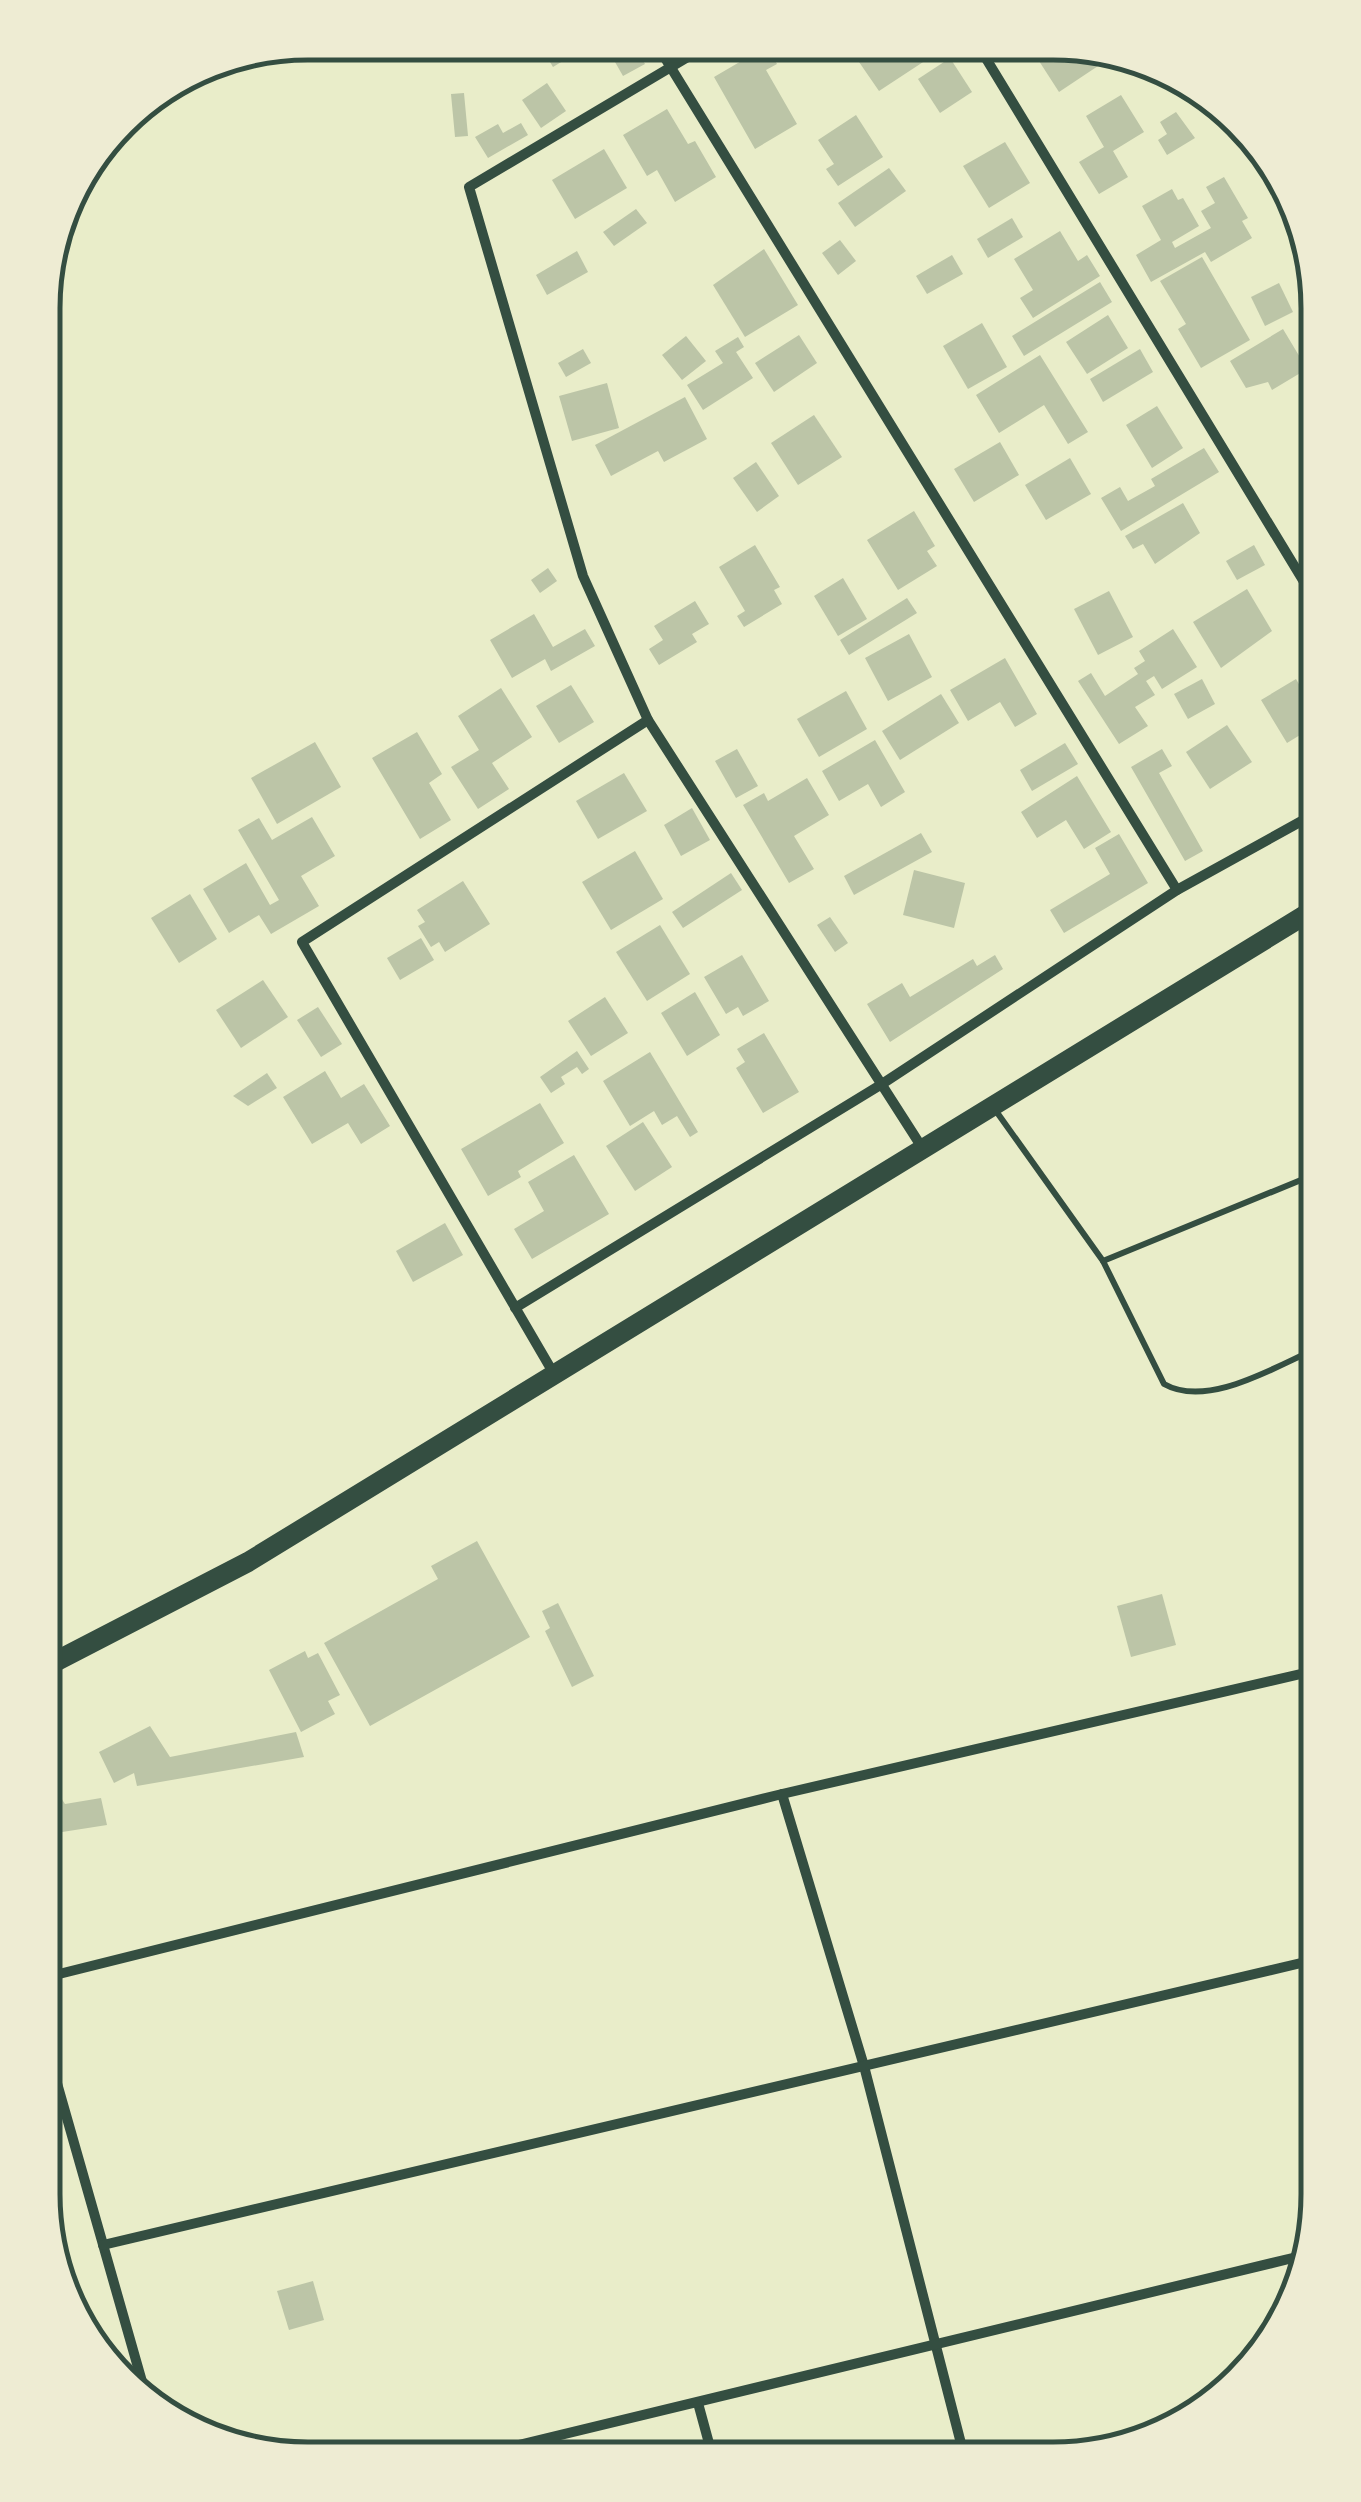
<svg xmlns="http://www.w3.org/2000/svg" width="1361" height="2502" font-family="'Work Sans',sans-serif">
  <rect width="100%" height="100%" fill="#e9edc9"/>
  <g fill="#bcc5a7">
    <polygon points="539,44 591,44 553,67"/>
    <polygon points="614,44 634,45 645,64 623,76 607,48"/>
    <polygon points="767,46 777,64 766,70 797,124 755,149 714,77"/>
    <polygon points="883,46 895,59 915,46 946,47 879,91 859,62"/>
    <polygon points="1030,47 1090,47 1101,64 1059,92"/>
    <polygon points="950,58 972,92 940,113 918,79"/>
    <polygon points="547,83 566,111 541,128 522,100"/>
    <polygon points="464,93 468,136 455,137 451,94"/>
    <polygon points="1121,95 1144,132 1113,151 1128,177 1099,194 1079,162 1104,147 1086,116"/>
    <polygon points="667,109 688,144 695,141 716,177 675,202 657,170 647,176 623,135"/>
    <polygon points="1176,112 1195,138 1167,155 1158,140 1167,134 1160,122"/>
    <polygon points="856,115 883,157 838,186 826,169 834,164 818,140"/>
    <polygon points="521,123 528,135 488,158 475,137 498,124 503,133"/>
    <polygon points="1005,142 1030,183 989,208 963,166"/>
    <polygon points="604,149 627,188 575,219 552,180"/>
    <polygon points="889,168 906,191 855,227 838,203"/>
    <polygon points="1224,177 1248,218 1242,221 1252,238 1211,262 1205,252 1151,282 1136,255 1161,240 1142,206 1172,189 1178,200 1183,198 1199,226 1172,242 1175,248 1211,228 1201,211 1215,203 1206,187"/>
    <polygon points="636,209 647,223 614,246 603,232"/>
    <polygon points="1012,218 1023,237 988,258 977,239"/>
    <polygon points="1060,231 1078,261 1087,255 1100,276 1033,318 1020,298 1033,290 1014,259"/>
    <polygon points="840,240 856,261 838,275 822,253"/>
    <polygon points="764,249 798,305 745,337 713,285"/>
    <polygon points="577,251 588,272 547,295 536,275"/>
    <polygon points="952,255 963,274 927,294 916,276"/>
    <polygon points="1202,257 1250,340 1201,368 1178,329 1186,324 1160,281"/>
    <polygon points="1100,282 1112,302 1024,356 1012,336"/>
    <polygon points="1279,283 1293,312 1265,326 1251,297"/>
    <polygon points="1108,315 1128,348 1087,374 1066,342"/>
    <polygon points="982,323 1007,367 968,389 943,346"/>
    <polygon points="1283,329 1307,369 1272,390 1268,382 1246,388 1230,361"/>
    <polygon points="799,335 817,363 774,392 755,363"/>
    <polygon points="686,336 706,361 682,380 662,355"/>
    <polygon points="738,337 744,347 736,352 753,378 703,410 687,385 723,363 715,351"/>
    <polygon points="583,349 591,363 566,377 558,363"/>
    <polygon points="1140,349 1153,372 1103,402 1090,379"/>
    <polygon points="1040,355 1088,432 1068,444 1044,405 999,433 976,395"/>
    <polygon points="607,383 619,428 572,441 559,396"/>
    <polygon points="685,397 707,439 664,462 658,451 611,476 595,445"/>
    <polygon points="1157,406 1183,448 1152,468 1126,425"/>
    <polygon points="814,415 842,457 798,485 771,443"/>
    <polygon points="1000,442 1019,475 974,502 954,469"/>
    <polygon points="1204,448 1219,472 1121,531 1101,498 1120,487 1128,501 1155,486 1151,479"/>
    <polygon points="1070,458 1091,494 1046,520 1025,485"/>
    <polygon points="756,462 779,496 757,512 733,478"/>
    <polygon points="1183,503 1200,533 1155,564 1143,544 1133,549 1125,536"/>
    <polygon points="914,511 935,546 927,551 937,566 898,590 867,540"/>
    <polygon points="755,545 780,587 774,590 782,604 744,627 737,616 745,611 719,567"/>
    <polygon points="1254,545 1265,565 1237,580 1226,561"/>
    <polygon points="548,568 557,581 540,593 531,580"/>
    <polygon points="843,578 867,619 838,636 814,596"/>
    <polygon points="1247,589 1272,631 1221,668 1193,622"/>
    <polygon points="1109,591 1133,637 1098,655 1074,609"/>
    <polygon points="907,598 917,613 849,655 840,640"/>
    <polygon points="695,601 709,624 692,634 697,642 659,665 649,649 663,640 654,626"/>
    <polygon points="534,614 553,647 585,629 595,646 551,671 545,659 512,678 490,640"/>
    <polygon points="1173,629 1197,667 1162,689 1154,676 1146,681 1155,695 1135,707 1148,726 1119,744 1078,681 1091,673 1105,696 1138,674 1134,668 1145,661 1139,651"/>
    <polygon points="909,634 932,677 888,701 865,658"/>
    <polygon points="1318,649 1318,675 1307,657"/>
    <polygon points="1005,658 1037,714 1015,727 1000,702 968,721 950,690"/>
    <polygon points="1202,679 1215,704 1188,719 1174,694"/>
    <polygon points="1296,679 1317,715 1301,724 1305,732 1287,743 1261,700"/>
    <polygon points="571,685 594,722 559,743 536,706"/>
    <polygon points="501,688 532,737 492,763 509,789 478,809 451,767 479,750 458,716"/>
    <polygon points="846,691 867,729 819,757 797,719"/>
    <polygon points="941,694 959,723 900,760 882,731"/>
    <polygon points="1227,725 1252,762 1210,789 1186,752"/>
    <polygon points="417,732 442,774 429,783 451,820 420,839 372,758"/>
    <polygon points="875,740 905,792 881,807 868,784 839,801 822,771"/>
    <polygon points="315,742 341,787 277,824 251,778"/>
    <polygon points="1065,743 1078,764 1032,791 1020,770"/>
    <polygon points="737,749 758,786 736,798 715,761"/>
    <polygon points="1162,749 1172,766 1159,773 1203,851 1185,861 1131,767"/>
    <polygon points="624,773 647,811 598,839 576,801"/>
    <polygon points="1077,776 1111,832 1084,849 1066,820 1037,838 1021,812"/>
    <polygon points="807,778 829,815 794,836 814,869 789,883 743,805 764,793 768,801"/>
    <polygon points="692,808 710,840 681,856 664,825"/>
    <polygon points="312,817 335,856 301,876 319,906 271,934 259,915 229,933 203,889 246,863 270,905 279,900 238,830 259,818 272,840"/>
    <polygon points="921,833 932,852 854,895 844,876"/>
    <polygon points="1119,834 1148,883 1064,933 1050,910 1110,874 1095,848"/>
    <polygon points="635,851 663,899 611,930 582,882"/>
    <polygon points="914,870 965,883 954,928 903,915"/>
    <polygon points="731,873 742,890 683,928 672,912"/>
    <polygon points="463,881 490,924 445,952 439,942 431,947 418,926 425,922 417,910"/>
    <polygon points="190,894 217,939 179,963 151,918"/>
    <polygon points="830,917 848,943 835,952 817,925"/>
    <polygon points="660,925 690,974 647,1001 616,952"/>
    <polygon points="421,938 434,960 400,980 387,958"/>
    <polygon points="742,955 769,1001 743,1016 738,1007 726,1014 704,977"/>
    <polygon points="995,955 1003,969 890,1042 867,1004 902,983 910,997 973,959 977,966"/>
    <polygon points="263,980 288,1017 241,1048 216,1010"/>
    <polygon points="695,992 720,1035 687,1056 661,1013"/>
    <polygon points="605,997 628,1033 591,1056 568,1021"/>
    <polygon points="318,1007 342,1044 321,1057 297,1020"/>
    <polygon points="764,1033 799,1092 763,1113 736,1068 745,1062 737,1049"/>
    <polygon points="577,1051 589,1069 582,1074 577,1067 561,1077 565,1084 551,1093 540,1077"/>
    <polygon points="650,1052 698,1132 690,1137 677,1116 662,1125 654,1111 630,1126 603,1081"/>
    <polygon points="325,1071 341,1098 364,1084 390,1126 361,1144 348,1123 312,1144 283,1097"/>
    <polygon points="267,1073 277,1088 248,1106 233,1096"/>
    <polygon points="540,1103 564,1143 518,1171 521,1177 488,1196 461,1149"/>
    <polygon points="643,1122 672,1167 635,1191 606,1146"/>
    <polygon points="574,1155 609,1214 532,1259 514,1229 544,1211 528,1182"/>
    <polygon points="445,1223 463,1255 413,1282 396,1251"/>
    <polygon points="477,1541 530,1637 370,1726 324,1643 438,1579 431,1566"/>
    <polygon points="1162,1594 1176,1645 1131,1657 1117,1606"/>
    <polygon points="558,1603 594,1676 572,1687 545,1631 550,1628 542,1611"/>
    <polygon points="305,1651 308,1658 318,1653 340,1695 328,1701 335,1714 301,1732 269,1670"/>
    <polygon points="150,1726 170,1757 296,1732 304,1757 137,1786 134,1773 114,1783 99,1752"/>
    <polygon points="52,1784 65,1804 101,1798 107,1825 43,1835 43,1788"/>
    <polygon points="313,2281 324,2320 289,2330 277,2291"/>
  </g>
  <g fill="none" stroke-linecap="round" stroke-linejoin="round">
    <g stroke="#344e41" stroke-width="6">
      <path d="M 996,1111 L 1103,1261 L 1164,1384 C 1208,1409 1276,1366 1318,1348"/>
      <polyline points="1103,1261 1318,1173"/>
    </g>
    <g stroke="#344e41" stroke-width="10">
      <polyline points="657,45 1177,890"/>
      <polyline points="708,45 469,187 583,576 648,720 923,1149"/>
      <polyline points="979,47 1318,605"/>
      <polyline points="515,1308 882,1084 1177,890 1318,812"/>
      <polyline points="554,1374 302,942 648,720"/>
      <polyline points="782,1794 864,2066 965,2459"/>
      <polyline points="43,1978 782,1794 1318,1670"/>
      <polyline points="43,2034 149,2406"/>
      <polyline points="103,2245 1318,1959"/>
      <polyline points="698,2403 713,2458"/>
      <polyline points="465,2458 1301,2256"/>
    </g>
    <polyline stroke="#344e41" stroke-width="20" points="43,1668 248,1562 1318,907"/>
  </g>
  <path d="M0 0H1361V2502H0ZM308 60H1053A248 248 0 0 1 1301 308V2194A248 248 0 0 1 1053 2442H308A248 248 0 0 1 60 2194V308A248 248 0 0 1 308 60Z" fill="#eeecd3" fill-rule="evenodd"/>
  <path fill="none" stroke="#344e41" stroke-width="5" d="M308 60H1053A248 248 0 0 1 1301 308V2194A248 248 0 0 1 1053 2442H308A248 248 0 0 1 60 2194V308A248 248 0 0 1 308 60Z"/>
</svg>
